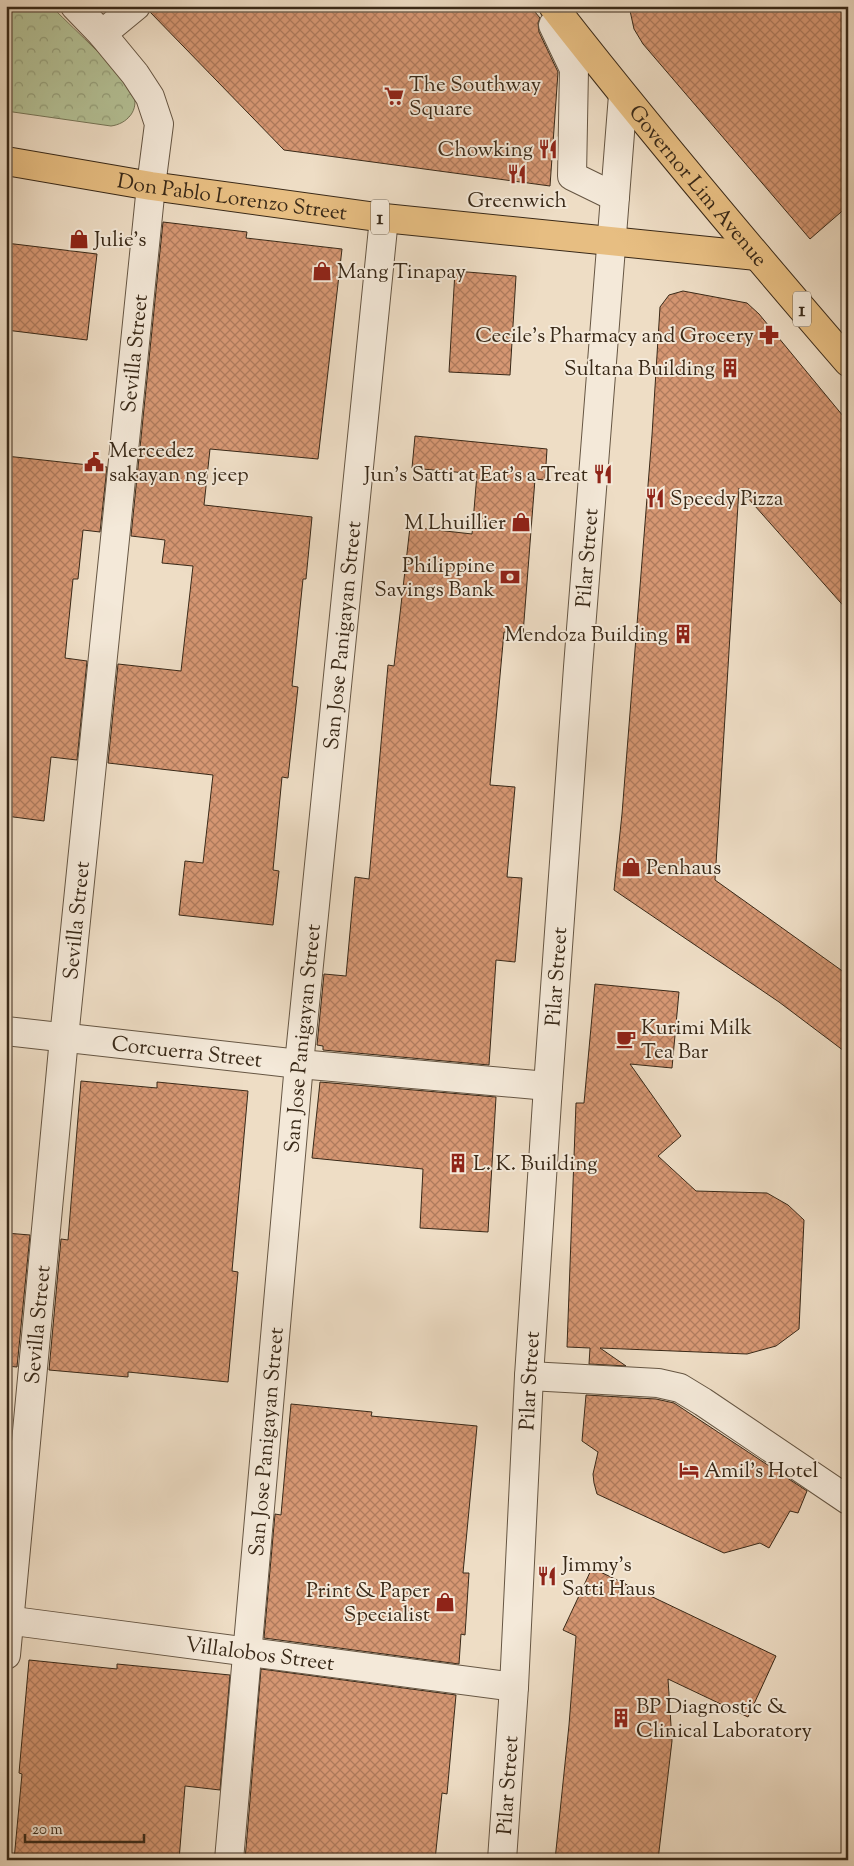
<svg xmlns="http://www.w3.org/2000/svg" width="854" height="1866" font-family="'Sorts Mill Goudy',serif">
  <defs>
    <pattern id="park-crowns" width="20" height="18" patternUnits="userSpaceOnUse" patternTransform="scale(1.25)"><rect width="20" height="18" fill="#b5c297"/><path d="M2 6a3 3 0 1 1 6 0M12 15a3 3 0 1 1 6 0" fill="none" stroke="#949e7a"/></pattern>
    <pattern id="building-cross-hatch" width="8" height="8" patternUnits="userSpaceOnUse" patternTransform="scale(1.25)"><rect width="8" height="8" fill="#d69773"/><path d="M0 0l8 8M0 8l8-8" fill="none" stroke="#af7b5d"/></pattern>
  </defs>
  <rect width="100%" height="100%" fill="#eeddc5"/>
  <filter id="stains"><feTurbulence type="fractalNoise" baseFrequency=".004" numOctaves="4"/><feColorMatrix values="0 0 0 0 .2 0 0 0 0 .09 0 0 0 0 .02 0 0 0 .5 -.17"/></filter>
  <radialGradient id="worn" r=".72"><stop offset=".6" stop-color="#630" stop-opacity="0"/><stop offset="1" stop-color="#630" stop-opacity=".3"/></radialGradient>
  <path fill="url(#park-crowns)" stroke="#777658" d="M 6,6 L 51,6 C 66,21 81,35 95,49 C 109,62 126,75 133,93 C 140,110 127,124 111,126 L 6,111 Z"/>
  <g fill="url(#building-cross-hatch)" stroke="#392918">
    <polygon points="151,6 530,6 540,18 538,23 539,32 558,72 550,186 284,150 150,12"/>
    <polygon points="629,6 848,6 848,206 810,239 643,44 634,29"/>
    <polygon points="163,222 247,232 246,238 342,249 318,459 210,449 204,505 312,517 306,579 303,579 292,686 298,687 288,778 282,777 273,870 279,871 273,925 179,915 185,861 203,863 213,775 108,763 118,664 181,671 193,566 162,563 165,540 131,536"/>
    <polygon points="6,243 97,254 87,340 6,330"/>
    <polygon points="455,271 516,276 510,375 449,372"/>
    <polygon points="683,291 747,303 759,314 848,422 848,611 739,488 715,880 848,975 848,1054 779,1002 614,890 622,814 652,435 660,307 669,295"/>
    <polygon points="415,436 547,449 545,480 535,479 523,634 504,632 490,785 515,787 507,877 522,878 515,962 496,960 489,1065 323,1050 323,1046 317,1045 324,974 346,976 355,877 369,879 388,665 394,666 410,527 472,534 477,474 412,468"/>
    <polygon points="6,456 107,467 100,532 83,530 78,579 73,579 65,658 87,661 77,760 51,757 44,821 6,816"/>
    <polygon points="595,984 679,992 672,1068 630,1064 681,1136 658,1156 696,1191 767,1193 788,1205 804,1220 799,1329 776,1346 747,1354 600,1348 626,1366 589,1364 590,1348 567,1347 576,1103 584,1103"/>
    <polygon points="81,1081 157,1088 157,1082 248,1091 232,1271 238,1272 228,1382 128,1372 128,1377 49,1370 61,1239 68,1240"/>
    <polygon points="320,1082 496,1097 488,1232 420,1228 423,1169 312,1158"/>
    <polygon points="6,1233 30,1235 17,1367 6,1366"/>
    <polygon points="586,1395 656,1399 674,1403 807,1491 798,1513 790,1511 769,1548 760,1543 724,1553 597,1494 594,1483 593,1474 598,1452 582,1441"/>
    <polygon points="291,1404 372,1412 371,1416 477,1426 463,1573 469,1573 465,1635 461,1634 459,1664 264,1638 275,1514 281,1515"/>
    <polygon points="592,1568 776,1656 748,1717 668,1679 672,1741 658,1860 555,1860 569,1725 576,1636 563,1630"/>
    <polygon points="29,1660 117,1669 117,1664 230,1675 220,1790 185,1786 179,1860 14,1860 22,1774 19,1773"/>
    <polygon points="261,1669 456,1695 447,1794 442,1793 435,1860 245,1860"/>
  </g>
  <g fill="none" stroke-linecap="round" stroke-linejoin="round">
    <defs>
      <g id="minor">
        <polyline points="561,17 553,25 574,69 572,176 615,197"/>
        <polyline points="102,34 136,6"/>
        <path id="s1" d="M 6,1031 L 299,1064 L 548,1086"/>
        <polyline points="529,1376 658,1383 680,1388 703,1402 848,1500"/>
        <path id="s2" d="M 6,1620 L 514,1687"/>
        <path id="s3" d="M 6,1655 L 64,1038 L 151,186 L 159,124 L 150,97 L 135,74 L 102,34 L 75,6"/>
        <path id="s4" d="M 229,1860 L 299,1064 L 384,218"/>
        <path id="s5" d="M 502,1860 L 514,1687 L 529,1376 L 548,1086 L 578,667 L 623,95"/>
      </g>
      <g id="major">
        <path id="s6" d="M 553,6 C 648,128 747,245 848,362"/>
        <path id="s7" d="M 6,161 L 151,186 L 384,218 L 757,256"/>
      </g>
    </defs>
    <use href="#minor" stroke="#665643" stroke-width="30"/>
    <use href="#major" stroke="#392918" stroke-width="30"/>
    <use href="#minor" stroke="#f4e9d9" stroke-width="28"/>
    <use href="#major" stroke="#e7be82" stroke-width="28"/>
  </g>
  <defs>
    <symbol id="supermarket-bare" viewBox="-9 -9 18 18"><path d="M-6-5.5h2.5l.6 2H6L4.5 2H-2.5L-4.4-4H-6ZM-1.5 3.2a1.3 1.3 0 1 0 .1 0ZM3 3.2a1.3 1.3 0 1 0 .1 0Z" fill="#8f2418" stroke="#f4e9d9" stroke-width="2.5" paint-order="stroke"/></symbol>
    <symbol id="restaurant-bare" viewBox="-9 -9 18 18"><path d="M-5-6h1v4h1v-4h1v4h1v-4h1v5L-1.5 .5V6h-2V.5L-5-1ZM5-6V6H3V1.5H1.5Q1.5-4 5-6Z" fill="#8f2418" stroke="#f4e9d9" stroke-width="2.5" paint-order="stroke"/></symbol>
    <symbol id="shop-bare" viewBox="-9 -9 18 18"><path d="M-5-2.5h2.3a2.7 3.5 0 0 1 5.4 0H5L5.5 6h-11ZM-1.5-2.5h3a1.5 2.3 0 0 0-3 0Z" fill="#8f2418" stroke="#f4e9d9" stroke-width="2.5" paint-order="stroke"/></symbol>
    <symbol id="pharmacy-bare" viewBox="-9 -9 18 18"><path d="M-2-6h4v4h4v4h-4v4h-4v-4h-4v-4h4Z" fill="#8f2418" stroke="#f4e9d9" stroke-width="2.5" paint-order="stroke"/></symbol>
    <symbol id="building-bare" viewBox="-9 -9 18 18"><path d="M-4-6H4V6H1V3H-1V6H-4ZM-2.5-4.3h1.7v1.8h-1.7ZM.8-4.3h1.7v1.8H.8ZM-2.5-1h1.7V.8h-1.7ZM.8-1h1.7V.8H.8Z" fill="#8f2418" stroke="#f4e9d9" stroke-width="2.5" paint-order="stroke"/></symbol>
    <symbol id="civic-bare" viewBox="-9 -9 18 18"><path d="M-.6-6.5H3V-4.5H.6V-3L4-1V1h2V6H-6V1h2V-1L-.6-3ZM-1.2 2.5V6h2.4V2.5Z" fill="#8f2418" stroke="#f4e9d9" stroke-width="2.5" paint-order="stroke"/></symbol>
    <symbol id="bank-bare" viewBox="-9 -9 18 18"><path d="M-6-4H6V4H-6ZM0-2.3a2.3 2.3 0 1 0 0 4.6a2.3 2.3 0 1 0 0-4.6Z" fill="#8f2418" stroke="#f4e9d9" stroke-width="2.5" paint-order="stroke"/></symbol>
    <symbol id="cafe-bare" viewBox="-9 -9 18 18"><path d="M-5.5-4.5H6V0H3Q3 3.5 0 3.5H-2.5Q-5.5 3.5-5.5 0ZM3-3.2v2h1.7v-2ZM-6 4.5H4V6H-6Z" fill="#8f2418" stroke="#f4e9d9" stroke-width="2.5" paint-order="stroke"/></symbol>
    <symbol id="hotel-bare" viewBox="-9 -9 18 18"><path d="M-6-4.5h1.5V1H6V5H4.5V3h-9V5H-6ZM-4 0a1.8 1.8 0 1 1 3.6 0ZM.5 0V-2.5h3Q6-2.5 6 0Z" fill="#8f2418" stroke="#f4e9d9" stroke-width="2.5" paint-order="stroke"/></symbol>
  </defs>
  <g fill-rule="evenodd">
    <use href="#supermarket-bare" x="380" y="82" width="28" height="28"/>
    <use href="#restaurant-bare" x="534" y="135" width="28" height="28"/>
    <use href="#restaurant-bare" x="503" y="160" width="28" height="28"/>
    <use href="#shop-bare" x="65" y="225" width="28" height="28"/>
    <use href="#shop-bare" x="308" y="257" width="28" height="28"/>
    <use href="#pharmacy-bare" x="755" y="321" width="28" height="28"/>
    <use href="#building-bare" x="716" y="354" width="28" height="28"/>
    <use href="#civic-bare" x="80" y="448" width="28" height="28"/>
    <use href="#restaurant-bare" x="589" y="460" width="28" height="28"/>
    <use href="#restaurant-bare" x="641" y="484" width="28" height="28"/>
    <use href="#shop-bare" x="507" y="508" width="28" height="28"/>
    <use href="#bank-bare" x="496" y="563" width="28" height="28"/>
    <use href="#building-bare" x="669" y="620" width="28" height="28"/>
    <use href="#shop-bare" x="617" y="853" width="28" height="28"/>
    <use href="#cafe-bare" x="612" y="1025" width="28" height="28"/>
    <use href="#building-bare" x="444" y="1149" width="28" height="28"/>
    <use href="#hotel-bare" x="675" y="1456" width="28" height="28"/>
    <use href="#restaurant-bare" x="533" y="1562" width="28" height="28"/>
    <use href="#shop-bare" x="431" y="1588" width="28" height="28"/>
    <use href="#building-bare" x="607" y="1704" width="28" height="28"/>
  </g>
  <g text-anchor="middle" stroke-width="4" stroke-linejoin="round" paint-order="stroke">
    <g fill="#f4e9d9" stroke="#716352" stroke-width="1">
      <rect x="371" y="199.5" width="18" height="35" rx="4"/>
      <rect x="793" y="291.5" width="18" height="35" rx="4"/>
    </g>
    <g font-size="20" font-weight="bold" fill="#392918">
      <text x="380" y="224">1</text>
      <text x="802" y="316">1</text>
    </g>
    <g font-size="21" fill="#392918" stroke="#f4e9d9" text-anchor="start">
      <text x="409" y="91">The Southway<tspan x="409" dy="24">Square</tspan></text>
      <text x="533" y="156" text-anchor="end">Chowking</text>
      <text x="517" y="207" text-anchor="middle">Greenwich</text>
      <text x="94" y="246">Julie's</text>
      <text x="337" y="278">Mang Tinapay</text>
      <text x="754" y="342" text-anchor="end">Cecile's Pharmacy and Grocery</text>
      <text x="715" y="375" text-anchor="end">Sultana Building</text>
      <text x="109" y="457">Mercedez<tspan x="109" dy="24">sakayan ng jeep</tspan></text>
      <text x="588" y="481" text-anchor="end">Jun's Satti at Eat's a Treat</text>
      <text x="670" y="505">Speedy Pizza</text>
      <text x="506" y="529" text-anchor="end">M Lhuillier</text>
      <text x="495" y="572" text-anchor="end">Philippine<tspan x="495" dy="24">Savings Bank</tspan></text>
      <text x="668" y="641" text-anchor="end">Mendoza Building</text>
      <text x="646" y="874">Penhaus</text>
      <text x="641" y="1034">Kurimi Milk<tspan x="641" dy="24">Tea Bar</tspan></text>
      <text x="473" y="1170">L. K. Building</text>
      <text x="704" y="1477">Amil's Hotel</text>
      <text x="562" y="1571">Jimmy’s<tspan x="562" dy="24">Satti Haus</tspan></text>
      <text x="430" y="1597" text-anchor="end">Print &amp; Paper<tspan x="430" dy="24">Specialist</tspan></text>
      <text x="636" y="1713">BP Diagnostic &amp;<tspan x="636" dy="24">Clinical Laboratory</tspan></text>
    </g>
    <g font-size="21" fill="#392918" stroke="#f4e9d9">
      <text dy="7" stroke="none"><textPath href="#s6" startOffset="231">Governor Lim Avenue</textPath></text>
      <text dy="7" stroke="none"><textPath href="#s7" startOffset="229">Don Pablo Lorenzo Street</textPath></text>
      <text dy="7" stroke="none"><textPath href="#s3" startOffset="1308">Sevilla Street</textPath></text>
      <text dy="7" stroke="none"><textPath href="#s5" startOffset="1305">Pilar Street</textPath></text>
      <text dy="7" stroke="none"><textPath href="#s4" startOffset="1230">San Jose Panigayan Street</textPath></text>
      <text dy="7" stroke="none"><textPath href="#s3" startOffset="738">Sevilla Street</textPath></text>
      <text dy="7" stroke="none"><textPath href="#s5" startOffset="885">Pilar Street</textPath></text>
      <text dy="7" stroke="none"><textPath href="#s4" startOffset="825">San Jose Panigayan Street</textPath></text>
      <text dy="7" stroke="none"><textPath href="#s1" startOffset="182">Corcuerra Street</textPath></text>
      <text dy="7" stroke="none"><textPath href="#s3" startOffset="332">Sevilla Street</textPath></text>
      <text dy="7" stroke="none"><textPath href="#s5" startOffset="480">Pilar Street</textPath></text>
      <text dy="7" stroke="none"><textPath href="#s4" startOffset="420">San Jose Panigayan Street</textPath></text>
      <text dy="7" stroke="none"><textPath href="#s2" startOffset="256">Villalobos Street</textPath></text>
      <text dy="7" stroke="none"><textPath href="#s5" startOffset="75">Pilar Street</textPath></text>
    </g>
  </g>
  <rect width="854" height="1866" fill="none" stroke="#eeddc5" stroke-width="25"/>
  <rect x="8" y="8" width="839" height="1851" fill="none" stroke="#392918" stroke-width="2.5"/>
  <rect x="12" y="12" width="829" height="1841" fill="none" stroke="#392918"/>
  <path d="M25 1834v8h119v-8" fill="none" stroke="#392918" stroke-width="2.5"/>
  <text x="32" y="1834" font-size="15" fill="#392918" stroke="#f4e9d9" stroke-width="4" paint-order="stroke">20 m</text>
  <rect width="100%" height="100%" filter="url(#stains)"/>
  <rect width="100%" height="100%" fill="url(#worn)"/>
</svg>
